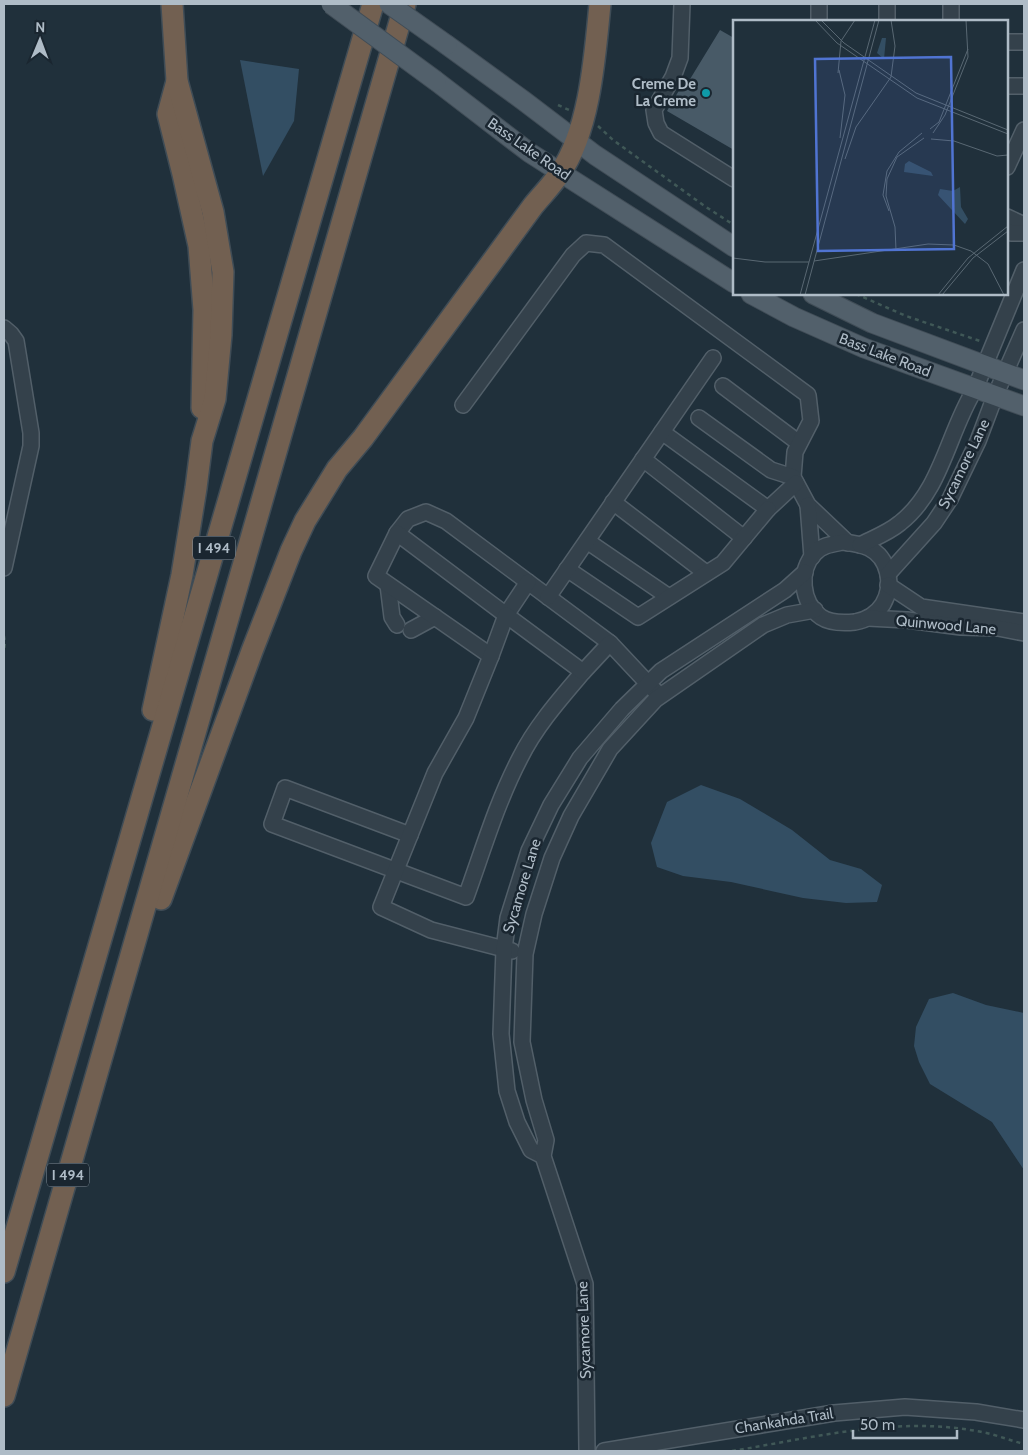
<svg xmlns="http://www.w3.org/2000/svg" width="1028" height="1455" font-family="Cabin,sans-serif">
  <rect width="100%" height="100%" fill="#20303b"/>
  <g fill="#334e63">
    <polygon points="240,60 299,69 294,121 263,176"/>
    <polygon points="701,785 740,799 792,830 830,860 861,869 882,885 877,902 846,903 803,898 731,882 683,876 657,867 651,843 667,802"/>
    <polygon points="953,993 986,1005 1024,1013 1024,1170 992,1122 930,1084 919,1062 914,1046 916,1027 929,999"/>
  </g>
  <polygon fill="#485a67" points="720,30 734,38 734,150 667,111 681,87 684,89"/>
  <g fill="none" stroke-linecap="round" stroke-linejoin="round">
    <defs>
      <g id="minor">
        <polyline points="682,4 680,58 673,77 654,110 656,123 661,133 734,179"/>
        <polyline points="819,4 819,21"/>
        <polyline points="887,4 887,21"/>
        <polyline points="951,4 951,21"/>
        <polyline points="1007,42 1024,42"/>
        <polyline points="1007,86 1024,86"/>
        <polyline points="1007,167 1024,130"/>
        <polyline points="1007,217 1022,224 1024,231"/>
        <polyline points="1007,231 1011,233 1024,233"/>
        <polyline points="4,328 11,334 16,341 31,433 31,446 4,568"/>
        <polyline points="723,386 799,443"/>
        <polyline points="463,405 573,255 586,243 604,245 808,395 811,421 795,452 793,477 808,505 848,543"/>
        <polyline points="699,418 771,470 793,477"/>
        <polyline points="662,432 768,509 796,483"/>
        <polyline points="643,459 744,538"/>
        <polyline points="613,502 706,573"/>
        <polyline points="808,505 812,557"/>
        <polyline points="397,533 408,519 426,512 446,521 610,643"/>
        <polyline points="587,541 669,597"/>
        <path d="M 843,542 C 852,543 861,544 869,548 C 889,558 894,585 883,604 C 876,615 866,620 855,622 C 845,623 830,623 821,617 C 801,603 798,570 815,553 C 822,545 833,544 843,542 Z"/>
        <path d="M 860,545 C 874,538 888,533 900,523 C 942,490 948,432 975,389 L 1024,270"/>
        <polyline points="567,569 638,617 723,563 768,509"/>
        <polyline points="888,574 934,523 950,499 978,441 995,396 1024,330"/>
        <polyline points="388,585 392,617 397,625"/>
        <polyline points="888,585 921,607 1024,622"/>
        <polyline points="548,597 713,358"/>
        <polyline points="868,618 907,620 961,627 998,628 1024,633"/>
        <polyline points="411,630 435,617"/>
        <polyline points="491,656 376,576 397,533 506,615 528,582"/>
        <path d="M 410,835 L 285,788 L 272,824 L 466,897 C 483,850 497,802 520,758 C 536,726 560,699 583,672"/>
        <polyline points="512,951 431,930 381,907 435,773 466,718 491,656 506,615 583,672 610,643 655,691"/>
        <polyline points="543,1156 531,1150 517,1122 507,1091 501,1034 504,949 508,918 529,851 551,805 580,758 622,709 661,671 785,590 805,572"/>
        <polyline points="587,1451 585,1284 543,1156 546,1140 534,1100 522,1042 525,954 534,914 552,858 571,816 610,749 656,699 763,625 787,615 815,610"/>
        <polyline points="604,1451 834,1413 905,1407 976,1412 1024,1420"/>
      </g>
      <g id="major">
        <polyline points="447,45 524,101 595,155 734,247"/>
        <polyline points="436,81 530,153 734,283"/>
        <polyline points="751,294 794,317 864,348 1024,406"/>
        <polyline points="813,294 872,323 1024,380"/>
      </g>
      <g id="highway">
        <polyline points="177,81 168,114 183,174 199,246 204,310 202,408"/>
        <polyline points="153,710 182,575 196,488 202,441 215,399 221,335 223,272 213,212 177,81 172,4"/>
        <path d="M 161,899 L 252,651 L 291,551 L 305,521 L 337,469 L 363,438 L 533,206 C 542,195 552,185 560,173 C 590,130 595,55 600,4"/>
        <polyline points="4,1272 373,4"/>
        <polyline points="4,1396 405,4"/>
      </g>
    </defs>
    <use href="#minor" stroke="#525f69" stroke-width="18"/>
    <use href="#major" stroke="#414d57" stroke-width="21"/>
    <use href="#highway" stroke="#3f4c56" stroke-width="24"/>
    <g stroke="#405857" stroke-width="2.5" stroke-dasharray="4 4" stroke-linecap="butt">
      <polyline points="558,105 569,110"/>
      <polyline points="598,126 613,140 706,207 734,225"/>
      <polyline points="856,294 906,316 980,341"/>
      <polyline points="4,636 5,643 4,650"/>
      <path d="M 732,1451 C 812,1438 895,1416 976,1431 C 992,1433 1008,1440 1024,1444"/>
    </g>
    <use href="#minor" stroke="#34414b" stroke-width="15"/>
    <use href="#major" stroke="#52606b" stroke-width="19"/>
    <use href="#highway" stroke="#726051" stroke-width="21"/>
    <defs>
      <g id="major-bridge">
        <polyline points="331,4 436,81"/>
        <polyline points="389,4 447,45"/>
      </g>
    </defs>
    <use href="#major-bridge" stroke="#414d57" stroke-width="21" stroke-linecap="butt"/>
    <use href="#major-bridge" stroke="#52606b" stroke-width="19"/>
  </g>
  <circle fill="#0f9aa8" stroke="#1a2630" stroke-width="2" cx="706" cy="93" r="5"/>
  <g text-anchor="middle" stroke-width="5" stroke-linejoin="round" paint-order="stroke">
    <g fill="#1a2630" stroke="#828f9a" stroke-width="1">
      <rect x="193" y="536.5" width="42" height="23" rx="4"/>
      <rect x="47" y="1163.5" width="42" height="23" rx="4"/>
    </g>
    <g font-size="14" font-weight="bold" fill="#afbcc7">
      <text x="214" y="553">I 494</text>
      <text x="68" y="1180">I 494</text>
    </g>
    <g font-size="15" font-weight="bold" fill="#afbcc7" stroke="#1a2630" text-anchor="end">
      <text x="696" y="89">Creme De<tspan x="696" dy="17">La Creme</tspan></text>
    </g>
    <g font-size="15" fill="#afbcc7" stroke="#1a2630">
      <text transform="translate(529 149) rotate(35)" y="5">Bass Lake Road</text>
      <text transform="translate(885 355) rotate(21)" y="5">Bass Lake Road</text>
      <text transform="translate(964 464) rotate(-64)" y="5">Sycamore Lane</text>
      <text transform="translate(946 625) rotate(5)" y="5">Quinwood Lane</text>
      <text transform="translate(522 886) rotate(-73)" y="5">Sycamore Lane</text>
      <text transform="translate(584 1330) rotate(-92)" y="5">Sycamore Lane</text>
      <text transform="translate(784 1421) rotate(-9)" y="5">Chankahda Trail</text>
    </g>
  </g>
  <g transform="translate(733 20)">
    <rect width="275" height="275" fill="#20303b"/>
    <path d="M 149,18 L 153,18 L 151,39 L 144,33 ZM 176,141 L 198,152 L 200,156 L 171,152 L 172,144 ZM 227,167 L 228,187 L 235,199 L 232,204 L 205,175 L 207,169 L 220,171 Z" fill="#334e63"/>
    <path fill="none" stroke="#596873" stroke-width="1" d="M 82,0 L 104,23 L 184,78 L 275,114M 88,0 L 111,23 L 183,73 L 275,110M 106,50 L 112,75 L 107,118M 105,53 L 108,21 L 122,0M 197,109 L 206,102 L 235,29M 200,113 L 212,95 L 235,37 L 233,0M 198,119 L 221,121 L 264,136 L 275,135M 112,139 L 123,107 L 158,57 L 162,26 L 158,0M 156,191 L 150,175 L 154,151 L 166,132 L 189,113M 163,230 L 162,207 L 153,176 L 154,159 L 164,137 L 191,118M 0,238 L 32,242 L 76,242M 81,241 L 195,224 L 221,225 L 238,231 L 255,244 L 271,275M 67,275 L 142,0M 72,275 L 146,0M 205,275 L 235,238 L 275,206M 209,275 L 240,238 L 275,211"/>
    <path fill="#5074d2" fill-opacity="0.15" stroke="#5074d2" stroke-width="2.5" d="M 218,37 L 221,229 L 85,231 L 82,39 Z"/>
    <rect width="275" height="275" fill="none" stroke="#afbcc7" stroke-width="2.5"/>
  </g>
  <rect width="1028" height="1455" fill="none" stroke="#afbcc7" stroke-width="10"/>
  <g transform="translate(40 40) rotate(1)" stroke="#1a2630" stroke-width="4" paint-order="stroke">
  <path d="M0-4L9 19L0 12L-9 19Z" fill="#afbcc7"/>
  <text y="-8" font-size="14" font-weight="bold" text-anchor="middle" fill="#afbcc7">N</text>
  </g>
  <path d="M853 1430v8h104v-8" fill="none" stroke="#afbcc7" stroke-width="2.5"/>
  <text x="860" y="1430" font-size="15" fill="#afbcc7" stroke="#1a2630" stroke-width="4" paint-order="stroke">50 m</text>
</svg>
